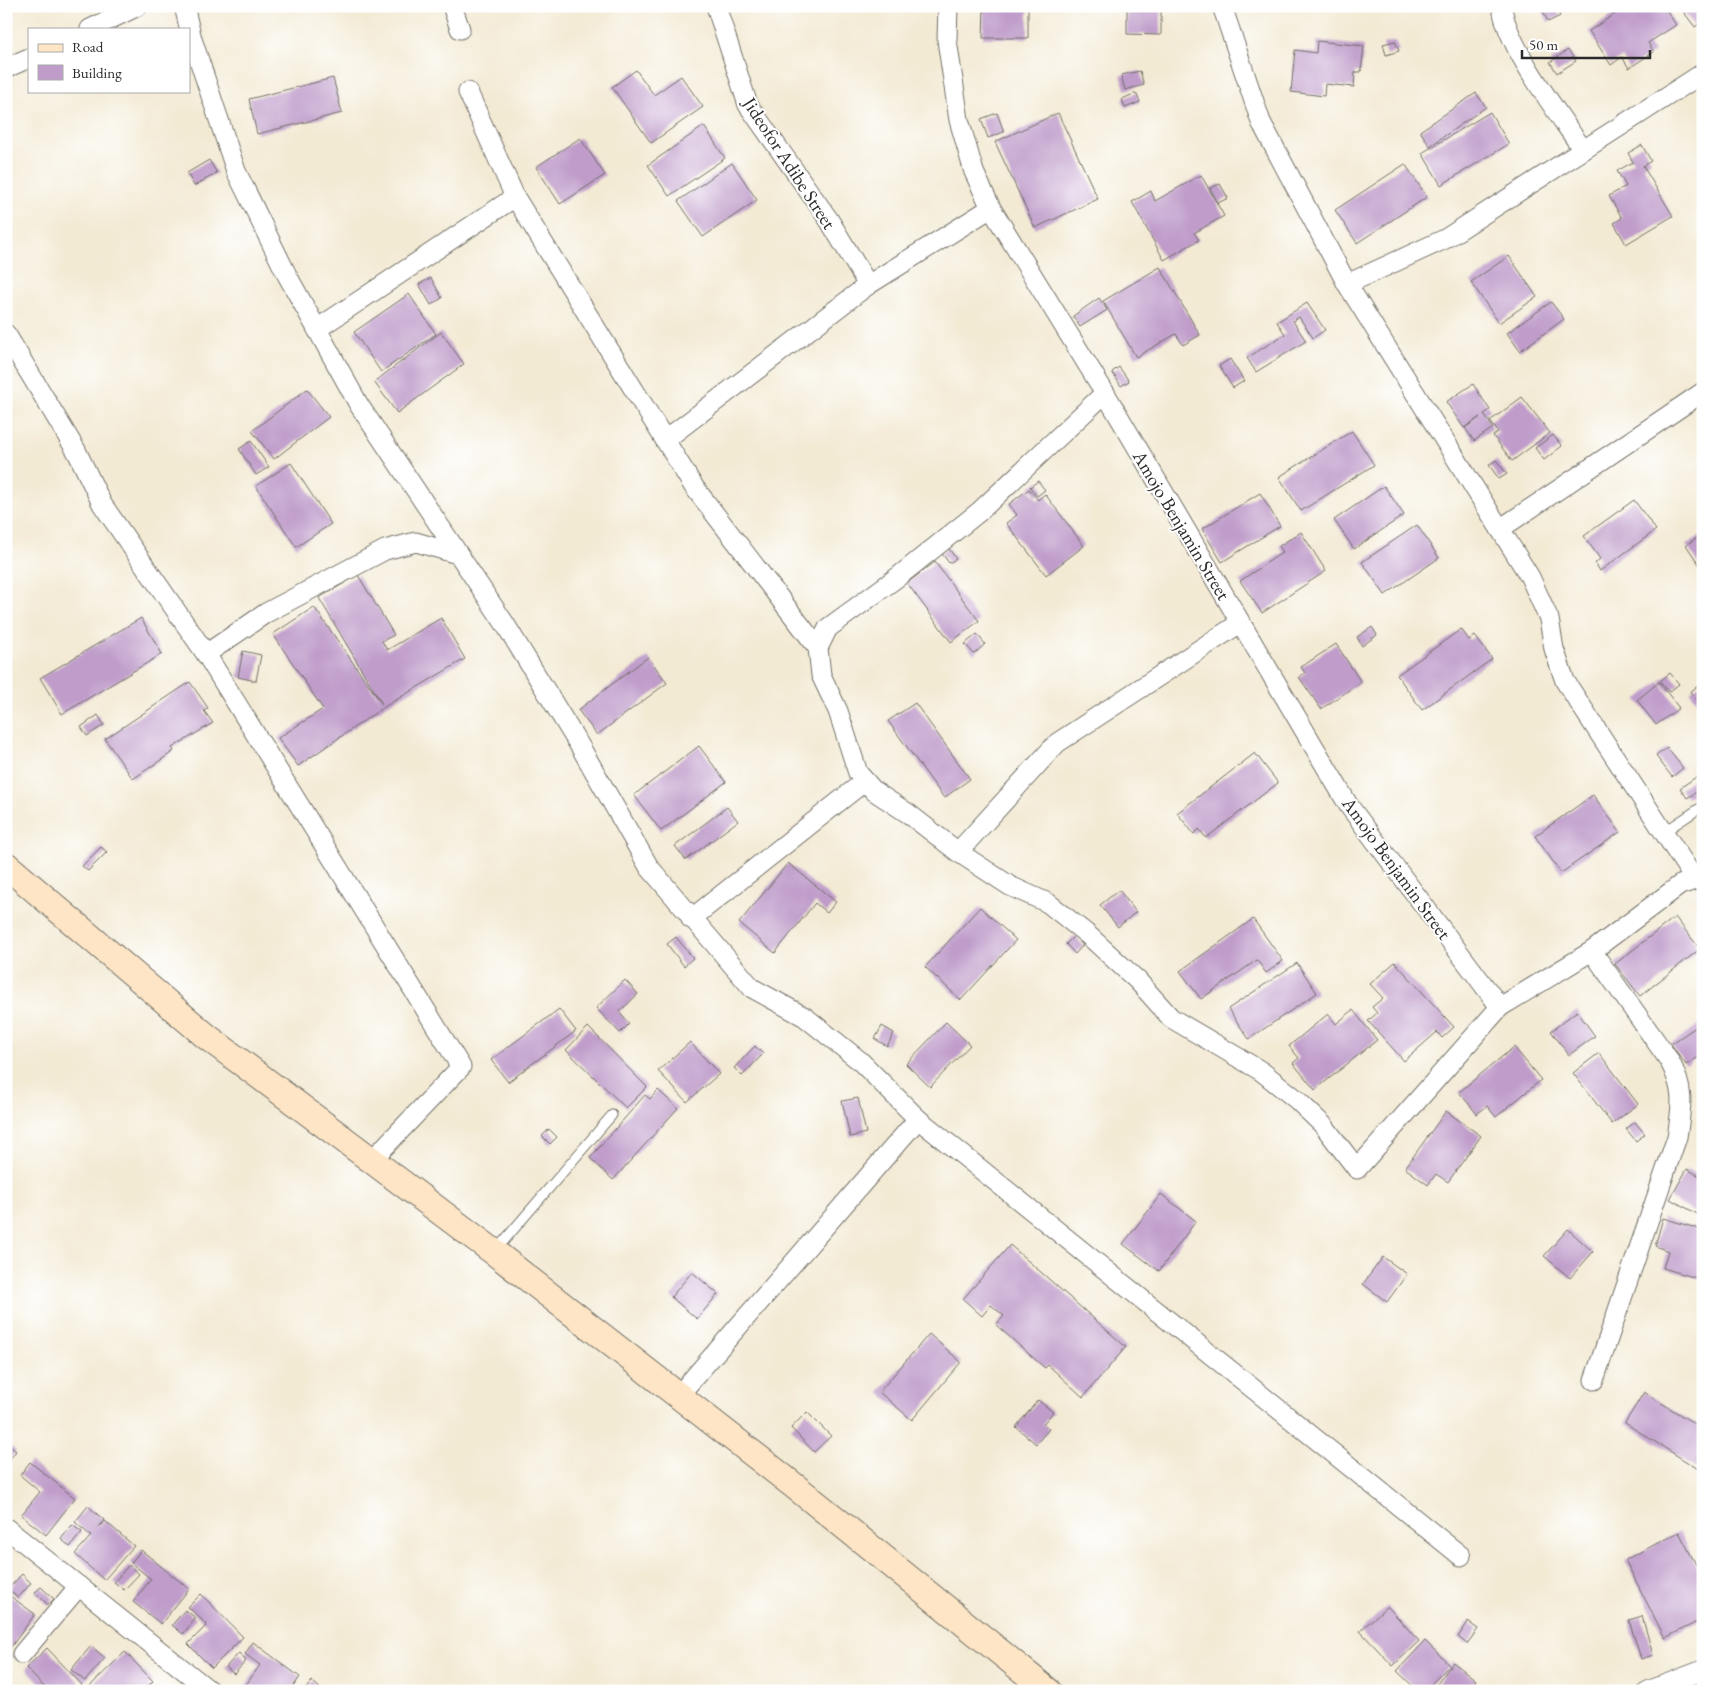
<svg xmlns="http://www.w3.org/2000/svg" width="1709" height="1697" font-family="'EB Garamond',serif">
  <rect width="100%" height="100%" fill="#fff"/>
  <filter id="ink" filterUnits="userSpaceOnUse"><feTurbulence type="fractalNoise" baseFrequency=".02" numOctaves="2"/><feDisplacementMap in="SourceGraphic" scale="10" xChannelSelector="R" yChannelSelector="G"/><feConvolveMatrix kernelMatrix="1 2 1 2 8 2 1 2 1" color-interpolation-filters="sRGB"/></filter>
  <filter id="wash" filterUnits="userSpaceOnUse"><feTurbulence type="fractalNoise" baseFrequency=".0096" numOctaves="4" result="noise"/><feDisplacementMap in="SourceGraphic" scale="20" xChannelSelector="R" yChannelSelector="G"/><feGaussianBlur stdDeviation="1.12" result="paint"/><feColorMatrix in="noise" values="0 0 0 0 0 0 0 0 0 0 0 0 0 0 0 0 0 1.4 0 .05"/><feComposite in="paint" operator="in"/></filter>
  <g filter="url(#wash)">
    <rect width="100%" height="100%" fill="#f3ead4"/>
    <g id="blocks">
      <g fill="#bf9cca">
        <polygon points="984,6 1028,6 1028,38 983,38"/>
        <polygon points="1127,6 1161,6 1161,35 1127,34"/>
        <polygon points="1544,6 1555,6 1560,16 1548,22 1541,7"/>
        <polygon points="1627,6 1664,6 1676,25 1648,43 1654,52 1629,68 1622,57 1611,65 1589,31"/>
        <polygon points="1679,6 1703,6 1703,21 1695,27"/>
        <polygon points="1317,41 1364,46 1361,72 1355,72 1354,87 1325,84 1324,96 1291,92 1295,50 1316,53"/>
        <polygon points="1395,41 1399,51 1386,55 1383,44"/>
        <polygon points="1568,50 1576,61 1557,73 1550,62"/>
        <polygon points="636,70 654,95 681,76 703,107 651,143 612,87"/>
        <polygon points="1140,71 1144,85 1125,90 1121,75"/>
        <polygon points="333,78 342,113 257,134 249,99"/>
        <polygon points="1136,93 1140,102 1125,108 1122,99"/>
        <polygon points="1476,93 1486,107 1430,146 1420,131"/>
        <polygon points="1490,112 1509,144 1441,185 1422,153"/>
        <polygon points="997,113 1004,132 988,138 981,119"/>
        <polygon points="1058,113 1098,199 1035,228 995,142"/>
        <polygon points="704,126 725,158 669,196 648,165"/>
        <polygon points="580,138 605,175 560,204 536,167"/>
        <polygon points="1642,145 1651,161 1643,166 1673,216 1626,244 1614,223 1622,218 1609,196 1626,186 1617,171 1633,162 1628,153"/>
        <polygon points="209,160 217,173 194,186 187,173"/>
        <polygon points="732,163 757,200 703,237 678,201"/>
        <polygon points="1405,164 1427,197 1357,243 1335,210"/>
        <polygon points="1201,175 1224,216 1194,233 1199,240 1164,260 1132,202 1151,191 1155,201"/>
        <polygon points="1220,184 1228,198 1218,203 1210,188"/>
        <polygon points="1509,256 1537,297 1499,323 1471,282"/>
        <polygon points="1160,267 1200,335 1183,345 1176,334 1136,357 1103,301"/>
        <polygon points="431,278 442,298 431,305 419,284"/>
        <polygon points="409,294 436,334 381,372 354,332"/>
        <polygon points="1099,298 1107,310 1080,327 1073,316"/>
        <polygon points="1551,302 1564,319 1520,351 1507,333"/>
        <polygon points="1307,303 1325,330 1313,338 1299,317 1293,321 1306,341 1256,372 1247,358 1285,334 1277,322"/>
        <polygon points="441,332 464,364 397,413 374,382"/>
        <polygon points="1230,359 1244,381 1233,388 1219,366"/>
        <polygon points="1119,367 1129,381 1121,386 1112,372"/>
        <polygon points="1473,384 1490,410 1484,414 1493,428 1474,441 1465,428 1480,417 1464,428 1446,402"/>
        <polygon points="307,389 329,417 274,459 252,431"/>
        <polygon points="1522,397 1550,433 1512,461 1493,436 1498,432 1490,421"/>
        <polygon points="1352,431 1374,465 1301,511 1279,477"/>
        <polygon points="1553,435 1562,446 1544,460 1535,448"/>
        <polygon points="251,441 269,467 256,475 239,449"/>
        <polygon points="1496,460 1507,474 1499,479 1489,465"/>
        <polygon points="291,463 331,524 296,547 256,486"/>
        <polygon points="1038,481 1045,490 1037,496 1030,487"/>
        <polygon points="1384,486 1404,515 1354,549 1334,520"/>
        <polygon points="1029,489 1038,500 1045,494 1084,546 1046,575 1006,523 1017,515 1009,504"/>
        <polygon points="1260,493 1280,526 1222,562 1202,529"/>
        <polygon points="1634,500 1656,530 1600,571 1595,563 1600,559 1584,536"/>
        <polygon points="1417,525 1439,558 1385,595 1362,562"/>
        <polygon points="1301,532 1326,571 1262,613 1240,581 1283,552 1279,546"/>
        <polygon points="1703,534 1703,570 1686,545"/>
        <polygon points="948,547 956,559 949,563 941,552"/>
        <polygon points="935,562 979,621 951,642 907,583"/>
        <polygon points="358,575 394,635 382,641 387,650 441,618 465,659 384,707 298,766 278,738 323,709 273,634 314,607 382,704 319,598"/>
        <polygon points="141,618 162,654 62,714 40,678"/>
        <polygon points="1372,627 1377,635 1362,646 1357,637"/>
        <polygon points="1461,629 1469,640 1475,636 1492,659 1422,710 1397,675"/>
        <polygon points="977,634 985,644 974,654 965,644"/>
        <polygon points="1336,644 1361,682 1321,709 1299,677 1305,673 1301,667"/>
        <polygon points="243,651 261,655 256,681 238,677"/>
        <polygon points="648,657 667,683 597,735 578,710"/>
        <polygon points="1670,673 1679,684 1669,692 1660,681"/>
        <polygon points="190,682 208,708 204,711 213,723 172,748 174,751 133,779 105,739"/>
        <polygon points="1659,682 1679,708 1656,725 1637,700"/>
        <polygon points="1703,682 1703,708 1690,692"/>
        <polygon points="915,703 970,779 944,798 888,721"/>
        <polygon points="98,715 104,725 87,736 81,727"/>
        <polygon points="699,746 726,782 661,831 634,795"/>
        <polygon points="1667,748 1683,768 1672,777 1656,756"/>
        <polygon points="1255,753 1278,783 1206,838 1199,829 1194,834 1177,813"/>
        <polygon points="1696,777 1703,788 1687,798 1680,788"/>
        <polygon points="1593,795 1620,832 1561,873 1535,836"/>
        <polygon points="727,807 738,821 686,860 675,846"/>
        <polygon points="101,847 107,852 88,871 82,866"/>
        <polygon points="788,863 836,902 827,913 815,903 775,953 739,923"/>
        <polygon points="1119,890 1136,912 1118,927 1100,905"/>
        <polygon points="980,907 1016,940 961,1000 925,967"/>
        <polygon points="1675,917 1700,949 1640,996 1615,964"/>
        <polygon points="1253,919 1283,961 1266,973 1257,960 1201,999 1180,971"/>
        <polygon points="1074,936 1083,945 1075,954 1066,944"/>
        <polygon points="676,937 693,958 684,966 667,944"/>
        <polygon points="1395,962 1454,1027 1442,1038 1437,1032 1404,1061 1368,1021 1377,1013 1372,1007 1383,998 1370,984"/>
        <polygon points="1297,963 1317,993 1249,1039 1228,1009"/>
        <polygon points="625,980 638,994 619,1012 629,1024 620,1033 596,1008"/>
        <polygon points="559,1009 576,1031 508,1082 491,1060"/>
        <polygon points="1353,1010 1377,1040 1315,1090 1293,1063 1299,1058 1289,1046 1328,1014 1336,1024"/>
        <polygon points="1577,1011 1595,1036 1569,1055 1551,1031"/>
        <polygon points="946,1022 970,1045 930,1087 906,1064"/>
        <polygon points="1703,1022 1703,1054 1686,1065 1671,1044"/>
        <polygon points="882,1026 894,1033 887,1046 875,1039"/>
        <polygon points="588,1027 647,1087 626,1108 566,1050"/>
        <polygon points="690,1042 719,1074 687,1102 658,1071"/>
        <polygon points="755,1046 763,1054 742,1076 734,1068"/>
        <polygon points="1514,1047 1541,1080 1496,1117 1487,1106 1477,1114 1459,1092"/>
        <polygon points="1599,1053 1638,1104 1612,1124 1573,1073"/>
        <polygon points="658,1090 678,1108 613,1180 590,1158 645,1095 650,1099"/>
        <polygon points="858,1098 866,1133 850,1137 842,1101"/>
        <polygon points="1446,1111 1481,1136 1448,1182 1436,1174 1428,1185 1405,1168"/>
        <polygon points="1635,1122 1645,1134 1636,1141 1626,1129"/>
        <polygon points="549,1129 557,1137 550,1144 542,1136"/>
        <polygon points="1687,1169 1703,1178 1703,1217 1670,1199"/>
        <polygon points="1161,1194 1196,1221 1159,1271 1123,1244"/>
        <polygon points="1663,1218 1703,1230 1703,1280 1663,1268 1668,1251 1655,1246"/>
        <polygon points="1568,1229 1593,1252 1570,1278 1544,1256"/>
        <polygon points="1010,1245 1126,1347 1083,1397 1048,1365 1045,1368 996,1325 1004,1316 991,1305 982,1316 963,1299"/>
        <polygon points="1383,1257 1407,1274 1387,1302 1363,1284"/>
        <polygon points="692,1272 718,1294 697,1319 671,1297"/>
        <polygon points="929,1334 961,1362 912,1420 879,1392"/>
        <polygon points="1644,1392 1703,1429 1703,1472 1625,1423"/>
        <polygon points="1038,1400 1053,1412 1043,1424 1049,1429 1036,1444 1016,1427"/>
        <polygon points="807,1412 831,1436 814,1452 791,1428"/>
        <polygon points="6,1443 16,1451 6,1464"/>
        <polygon points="30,1462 75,1498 46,1535 21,1515 40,1492 20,1475"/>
        <polygon points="88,1506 104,1520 97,1528 105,1521 134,1546 104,1580 75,1554 91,1536 75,1522"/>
        <polygon points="72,1525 82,1532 70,1547 61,1539"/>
        <polygon points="1679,1532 1703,1578 1703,1619 1665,1638 1625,1560"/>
        <polygon points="141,1550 189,1589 161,1624 133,1602 151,1579 131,1563"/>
        <polygon points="129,1565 139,1574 124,1590 114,1582"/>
        <polygon points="22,1574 31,1583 18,1598 8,1589"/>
        <polygon points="41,1587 54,1599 48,1605 35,1592"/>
        <polygon points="6,1593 35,1614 8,1651 6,1650"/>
        <polygon points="201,1594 243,1637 212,1668 188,1644 207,1625 188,1607"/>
        <polygon points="1387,1606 1419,1641 1393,1666 1360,1631"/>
        <polygon points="185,1610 196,1618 183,1634 172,1625"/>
        <polygon points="1642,1616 1653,1655 1641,1659 1629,1620"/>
        <polygon points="1468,1622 1478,1629 1467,1644 1458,1637"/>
        <polygon points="1425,1641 1450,1665 1424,1691 1418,1691 1397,1671"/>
        <polygon points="253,1642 300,1677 290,1691 243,1689 260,1665 245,1654"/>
        <polygon points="91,1646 105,1658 85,1681 71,1670"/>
        <polygon points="47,1648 82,1685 76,1691 48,1691 26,1668"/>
        <polygon points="125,1652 153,1681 148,1686 153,1691 85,1691"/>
        <polygon points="239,1653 246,1661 234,1674 226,1667"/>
        <polygon points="1453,1662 1476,1680 1467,1691 1432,1691"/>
        <polygon points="312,1681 323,1691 304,1691"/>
      </g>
    </g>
  </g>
  <g filter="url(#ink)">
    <use href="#blocks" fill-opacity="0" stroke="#716e66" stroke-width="1"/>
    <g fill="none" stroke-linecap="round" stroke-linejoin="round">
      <defs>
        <g id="lane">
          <polyline points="1664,832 1703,806"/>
          <polyline points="496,1250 612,1115"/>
        </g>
        <g id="street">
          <polyline points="184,6 192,39 236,171 287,275 359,405 505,624 581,748 649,867 752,988 805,1017 860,1061 918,1119"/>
          <polyline points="452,6 460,29"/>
          <polyline points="716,6 748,105 829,220 868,285"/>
          <polyline points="948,6 947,40 959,120 974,172 991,208 1105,393 1349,806 1500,1007"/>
          <polyline points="1222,6 1261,122 1347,284"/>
          <path d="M 1502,6 C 1505,44 1561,117 1583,150"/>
          <polyline points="90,29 138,6"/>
          <polyline points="6,68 29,58"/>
          <polyline points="468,92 515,197 694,487 818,648"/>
          <polyline points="317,329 515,197"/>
          <polyline points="6,334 77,452 102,504 206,654 266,613 385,550 416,542 457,554"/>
          <polyline points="1105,393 980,511 899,576 828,628 818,648 821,675 838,711 858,773 874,791 909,814 958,852 1010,886 1048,903 1088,935 1138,981 1171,1018 1261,1071 1296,1099 1324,1126 1357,1169 1500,1007 1592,951 1680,885 1695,880 1703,881"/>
          <polyline points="665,440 868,285 991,208"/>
          <polyline points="1500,529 1703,392"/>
          <polyline points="206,654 461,1067 371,1161"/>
          <polyline points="958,852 1057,743 1240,623"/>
          <polyline points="1695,880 1565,681 1554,649 1549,619 1530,577 1347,284 1445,239 1703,73"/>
          <polyline points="691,919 865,781"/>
          <path d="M 1592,951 L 1669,1060 C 1685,1090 1682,1105 1677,1137 L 1594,1380"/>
          <polyline points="678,1396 918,1119 1461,1556"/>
          <polyline points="6,1528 210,1691"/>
          <polyline points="22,1654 79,1586"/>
          <polyline points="1648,1691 1703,1670"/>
        </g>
        <polyline id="secondary" points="6,865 206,1036 494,1252 797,1488 1048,1691"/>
      </defs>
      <use href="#lane" stroke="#716e66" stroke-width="11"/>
      <use href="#street" stroke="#716e66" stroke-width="21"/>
      <use href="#secondary" stroke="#716e66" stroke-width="28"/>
      <use href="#lane" stroke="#fff" stroke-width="9"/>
      <use href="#street" stroke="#fff" stroke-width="19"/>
      <use href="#secondary" stroke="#fde5c5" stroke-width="26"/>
    </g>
  </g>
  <g text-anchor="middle" stroke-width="4" stroke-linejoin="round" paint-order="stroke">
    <g font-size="19" fill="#2b2b2b" stroke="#fff">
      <text transform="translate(790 163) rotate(57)" y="7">Jideofor Adibe Street</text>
      <text transform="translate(1182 525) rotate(59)" y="7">Amojo Benjamin Street</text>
      <text transform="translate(1397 868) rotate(54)" y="7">Amojo Benjamin Street</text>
    </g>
  </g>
  <rect width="1709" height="1697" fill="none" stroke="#fff" stroke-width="25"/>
  <rect x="28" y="28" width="162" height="65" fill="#ffffff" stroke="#aaaaaa"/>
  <rect x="38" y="44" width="25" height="8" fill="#fde5c5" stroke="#aaaaaa"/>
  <text x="72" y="52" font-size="15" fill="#2b2b2b">Road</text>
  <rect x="38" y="65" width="25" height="15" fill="#bf9cca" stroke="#aaaaaa"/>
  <text x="72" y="78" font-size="15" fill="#2b2b2b">Building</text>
  <path d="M1522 50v8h128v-8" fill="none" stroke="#2b2b2b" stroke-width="2.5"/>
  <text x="1529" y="50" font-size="15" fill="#2b2b2b" stroke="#ffffff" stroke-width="4" paint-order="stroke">50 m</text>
</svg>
